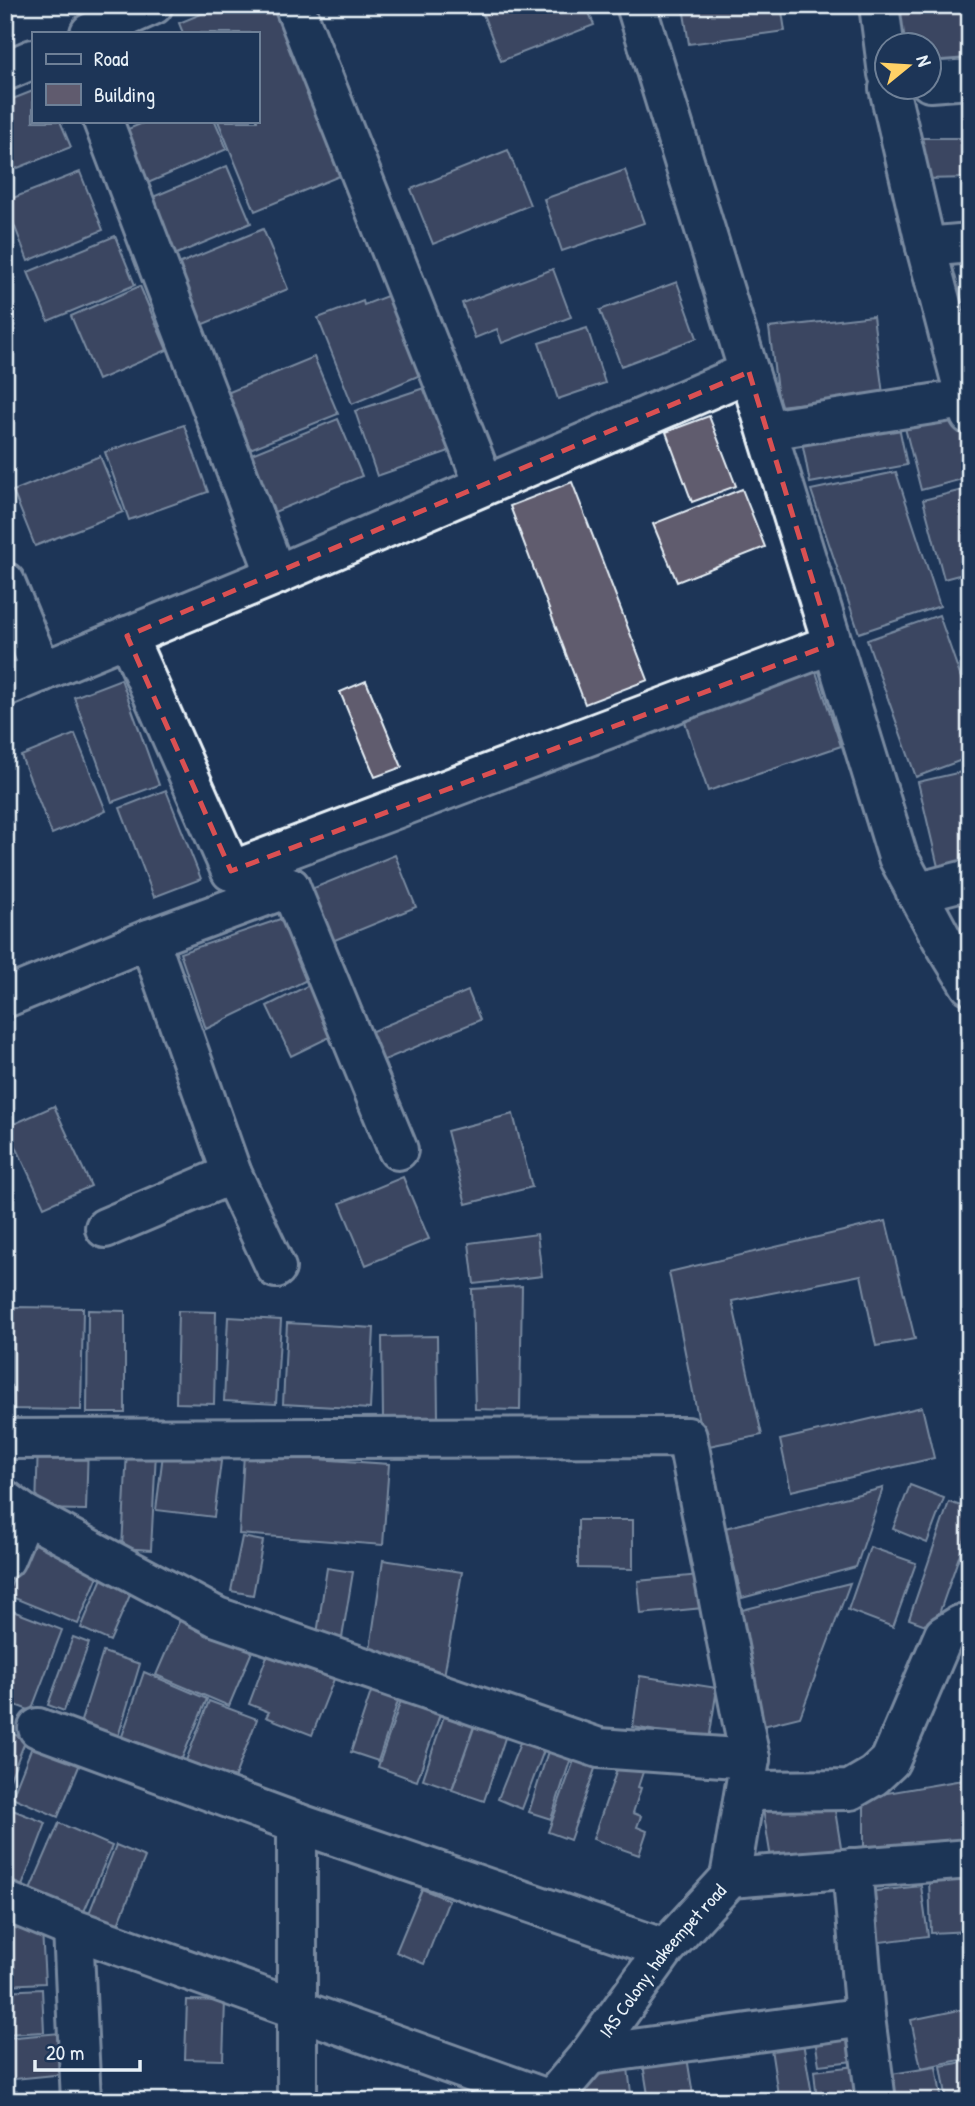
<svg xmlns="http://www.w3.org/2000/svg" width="975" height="2106" font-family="'Patrick Hand',sans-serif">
  <rect width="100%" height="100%" fill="#1d3557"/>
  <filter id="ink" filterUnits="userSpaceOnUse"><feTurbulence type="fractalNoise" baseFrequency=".0143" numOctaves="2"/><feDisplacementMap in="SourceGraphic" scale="14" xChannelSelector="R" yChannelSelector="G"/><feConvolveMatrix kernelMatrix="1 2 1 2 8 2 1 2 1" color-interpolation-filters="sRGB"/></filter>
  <g filter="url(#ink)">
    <g fill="#605b6e" stroke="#e8f1f8" stroke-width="2">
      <polygon points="223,5 274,5 342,175 255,211 218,121 257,121 257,33 183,33 179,23"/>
      <polygon points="491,5 586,5 594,25 501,61 481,9"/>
      <polygon points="692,5 781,5 785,31 689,44 683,7"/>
      <polygon points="919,5 966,5 970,25 970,73 930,77 930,46 905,46 899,9"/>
      <polygon points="33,91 33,121 60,121 71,147 5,173 5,102"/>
      <polygon points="148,121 215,121 227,149 141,186 118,133"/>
      <polygon points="922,138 970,138 970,178 923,179"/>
      <polygon points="508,150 530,205 433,244 411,189"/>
      <polygon points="227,166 251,223 172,256 148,199"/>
      <polygon points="625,170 644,223 562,251 544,199"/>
      <polygon points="80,172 103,230 28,261 5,201"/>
      <polygon points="263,229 288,289 201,325 176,265"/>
      <polygon points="115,236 135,285 48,321 28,272"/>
      <polygon points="553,269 571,317 502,343 497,329 475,338 462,303"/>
      <polygon points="677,282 697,338 621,366 600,310"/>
      <polygon points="140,286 167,350 98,380 71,316"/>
      <polygon points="392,294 425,373 352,404 318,318 363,301 364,305"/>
      <polygon points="873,316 883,394 779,406 769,328"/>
      <polygon points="587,328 605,383 558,399 539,343"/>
      <polygon points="314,357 338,414 250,449 227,393"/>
      <polygon points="427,387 461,447 377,476 355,411"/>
      <polygon points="955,406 970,463 970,477 921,490 903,420"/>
      <polygon points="709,416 736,486 692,502 666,432"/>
      <polygon points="897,417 907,465 810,483 801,436"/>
      <polygon points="338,419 362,476 272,513 249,455"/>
      <polygon points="184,425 208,492 129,520 105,452"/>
      <polygon points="100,456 123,512 35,546 13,491"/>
      <polygon points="896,472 940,606 859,633 811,490"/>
      <polygon points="572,482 648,680 585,704 510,506"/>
      <polygon points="970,488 970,572 944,579 923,500"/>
      <polygon points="742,489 765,547 677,582 653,524"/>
      <polygon points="939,615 970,704 970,757 916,777 867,640"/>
      <polygon points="816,672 841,746 708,791 683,716"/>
      <polygon points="121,679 159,785 112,802 74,697"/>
      <polygon points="366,681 402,767 375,777 340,692"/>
      <polygon points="75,734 106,811 52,834 21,756"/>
      <polygon points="970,770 970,863 939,871 918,782"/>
      <polygon points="166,790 201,879 154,897 120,808"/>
      <polygon points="395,855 416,907 330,942 309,890"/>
      <polygon points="289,916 315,976 206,1029 180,953"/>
      <polygon points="313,983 338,1033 291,1056 267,1006"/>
      <polygon points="468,991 480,1020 382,1061 370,1032"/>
      <polygon points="54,1106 91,1186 44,1207 7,1127"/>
      <polygon points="513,1114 532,1187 466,1204 447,1131"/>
      <polygon points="403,1177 429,1239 366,1265 340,1203"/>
      <polygon points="886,1221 915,1339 876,1346 861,1275 732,1301 762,1435 704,1447 669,1272"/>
      <polygon points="537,1234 542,1276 474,1284 469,1243"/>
      <polygon points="522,1286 520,1410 475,1409 472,1289"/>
      <polygon points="13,1307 83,1308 81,1410 12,1409"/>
      <polygon points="5,1309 11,1310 8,1408 5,1408"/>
      <polygon points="88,1310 125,1311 125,1413 87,1413"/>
      <polygon points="178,1311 216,1312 214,1404 176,1403"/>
      <polygon points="228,1317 281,1320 276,1404 224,1401"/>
      <polygon points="287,1323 374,1328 370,1409 283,1404"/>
      <polygon points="437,1336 438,1418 383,1418 382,1337"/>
      <polygon points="922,1407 934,1458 791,1491 780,1440"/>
      <polygon points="38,1443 88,1444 86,1510 36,1509"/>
      <polygon points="127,1450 156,1452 151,1550 122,1548"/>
      <polygon points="163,1454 221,1461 214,1517 156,1510"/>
      <polygon points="244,1454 389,1464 383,1545 239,1534"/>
      <polygon points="910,1485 944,1498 927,1543 893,1529"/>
      <polygon points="883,1488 856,1567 742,1598 725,1528"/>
      <polygon points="949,1502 970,1509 970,1525 934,1628 909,1619"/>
      <polygon points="578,1520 633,1520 633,1569 578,1568"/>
      <polygon points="33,1530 105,1559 78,1624 7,1595"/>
      <polygon points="242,1537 263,1541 253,1595 231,1591"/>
      <polygon points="870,1547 916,1563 893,1627 848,1610"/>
      <polygon points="383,1560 462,1572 443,1682 369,1656"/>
      <polygon points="107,1566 137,1579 110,1641 81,1628"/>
      <polygon points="327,1568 353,1572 340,1650 317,1634"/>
      <polygon points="700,1575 703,1608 641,1614 638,1581"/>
      <polygon points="850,1583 800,1717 759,1727 742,1610"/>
      <polygon points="5,1608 62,1630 31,1711 5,1701"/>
      <polygon points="181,1617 253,1649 229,1706 156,1675"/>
      <polygon points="73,1637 89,1643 64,1711 48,1705"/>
      <polygon points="270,1648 336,1674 312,1735 266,1717 269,1712 249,1704"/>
      <polygon points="103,1652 140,1664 117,1740 79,1727"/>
      <polygon points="144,1672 207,1699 177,1770 118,1748"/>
      <polygon points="640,1676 717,1688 709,1740 633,1727"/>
      <polygon points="373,1686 400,1695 378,1761 351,1752"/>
      <polygon points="401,1700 440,1714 417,1781 378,1767"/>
      <polygon points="209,1701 257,1719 230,1789 182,1771"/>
      <polygon points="445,1713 475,1723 452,1789 423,1779"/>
      <polygon points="476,1722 507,1732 484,1801 452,1790"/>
      <polygon points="5,1731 26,1739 8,1784 5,1783"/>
      <polygon points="523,1736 546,1745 522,1809 498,1799"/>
      <polygon points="35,1739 82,1759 58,1817 12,1797"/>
      <polygon points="549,1748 572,1755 551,1819 529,1812"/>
      <polygon points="576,1755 597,1763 570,1840 548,1832"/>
      <polygon points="620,1761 644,1769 638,1787 641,1788 633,1813 641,1816 637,1827 647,1831 639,1855 593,1839"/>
      <polygon points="968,1779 970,1842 864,1855 864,1797"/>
      <polygon points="833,1798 843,1860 773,1871 763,1809"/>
      <polygon points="10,1809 46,1823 19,1894 5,1889 5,1822"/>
      <polygon points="59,1823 112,1846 83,1914 30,1890"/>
      <polygon points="116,1845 145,1857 117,1927 88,1916"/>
      <polygon points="968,1878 970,1931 931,1933 929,1880"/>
      <polygon points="921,1886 928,1936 873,1943 867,1892"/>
      <polygon points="422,1889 449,1900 424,1964 396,1952"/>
      <polygon points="5,1910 42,1930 45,1983 5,1985"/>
      <polygon points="42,1989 44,2032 5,2034 5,1991"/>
      <polygon points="187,2000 225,2001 223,2060 185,2059"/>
      <polygon points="969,2008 970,2058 921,2068 911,2020"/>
      <polygon points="858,2027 862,2060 819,2065 814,2033"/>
      <polygon points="60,2033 64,2074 5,2080 5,2038"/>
      <polygon points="802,2037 813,2100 779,2101 770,2042"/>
      <polygon points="686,2051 694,2101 649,2101 642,2058"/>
      <polygon points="627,2060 632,2101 586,2101 582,2065"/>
      <polygon points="970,2061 970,2101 947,2101 941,2066"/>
      <polygon points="864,2065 868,2096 817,2101 814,2071"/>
      <polygon points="936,2067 942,2101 896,2101 891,2074"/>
    </g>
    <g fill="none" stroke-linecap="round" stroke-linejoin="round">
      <defs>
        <g id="minor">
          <polyline points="294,5 484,484"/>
          <polyline points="636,5 898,857 942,939 970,985"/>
          <polyline points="879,5 888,74"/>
          <polyline points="90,33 153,5"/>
          <polyline points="5,71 33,59"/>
          <polyline points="930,82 970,79"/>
          <polyline points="889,88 926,247 970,415"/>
          <polyline points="103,121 276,575"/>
          <polyline points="926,247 970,243"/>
          <polyline points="768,430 970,398"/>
          <polyline points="5,582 42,672"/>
          <polyline points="5,687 276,575 749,372"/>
          <polyline points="231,871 832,644"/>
          <polyline points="290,887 398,1150"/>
          <polyline points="916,893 970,879"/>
          <polyline points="149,939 232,1174 276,1268"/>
          <polyline points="5,998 149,939 290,887 231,871 127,636"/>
          <polyline points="105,1228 232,1174"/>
          <polyline points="5,1439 687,1437 750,1759 730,1878"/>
          <polyline points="5,1500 24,1514 217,1617 599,1748 750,1759"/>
          <polyline points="5,1559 24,1514"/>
          <polyline points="38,1728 297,1823 665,1949"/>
          <polyline points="745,1791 850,1790 874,1776 890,1761 944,1635 960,1625 970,1625"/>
          <polyline points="297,1823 297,2101"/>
          <polyline points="852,1868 865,2017 876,2101"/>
          <polyline points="5,1901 73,1929 550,2100"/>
          <polyline points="73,1929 81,2101"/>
          <polyline points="589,2055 865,2017"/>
          <path id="s1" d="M 550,2101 L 589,2055 L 665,1949 L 730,1878 L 970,1859"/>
        </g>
      </defs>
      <use href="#minor" stroke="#e8f1f8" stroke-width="44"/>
      <use href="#minor" stroke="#1d3557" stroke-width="38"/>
    </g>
  </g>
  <path d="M0 0H975V2106H0ZM 749,372 L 832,644 L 231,871 L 127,636 Z" fill="#1d3557" fill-opacity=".55" fill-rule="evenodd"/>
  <path fill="none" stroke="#da5052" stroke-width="5" stroke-dasharray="14 9" stroke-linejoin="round" d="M 749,372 L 832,644 L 231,871 L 127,636 Z"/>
  <g text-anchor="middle" stroke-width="5" stroke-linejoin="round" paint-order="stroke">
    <g font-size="19" fill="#e8f1f8" stroke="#1d3557">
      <text dy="7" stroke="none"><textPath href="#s1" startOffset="180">IAS Colony, hakeempet road</textPath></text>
    </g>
  </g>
  <rect width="975" height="2106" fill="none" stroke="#1d3557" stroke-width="28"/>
  <rect x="14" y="14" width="947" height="2078" fill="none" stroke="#e8f1f8" stroke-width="2.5" filter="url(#ink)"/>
  <rect x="32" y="32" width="228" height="91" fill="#1d3557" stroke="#6e8097" stroke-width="2"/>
  <rect x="46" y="54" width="35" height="10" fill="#1d3557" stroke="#6e8097" stroke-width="2"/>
  <text x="94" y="66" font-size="21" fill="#e8f1f8">Road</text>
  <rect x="46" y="84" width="35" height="21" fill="#605b6e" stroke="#6e8097" stroke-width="2"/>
  <text x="94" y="102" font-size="21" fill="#e8f1f8">Building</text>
  <g transform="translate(908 66) rotate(72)"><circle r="33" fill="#1d3557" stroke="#6e8097" stroke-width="2"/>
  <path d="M0-5L12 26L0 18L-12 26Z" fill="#ffd166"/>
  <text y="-10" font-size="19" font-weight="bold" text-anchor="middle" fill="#e8f1f8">N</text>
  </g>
  <path d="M35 2060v10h105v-10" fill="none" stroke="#e8f1f8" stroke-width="3.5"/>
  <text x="46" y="2060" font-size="21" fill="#e8f1f8" stroke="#1d3557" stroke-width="5" paint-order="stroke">20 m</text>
</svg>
